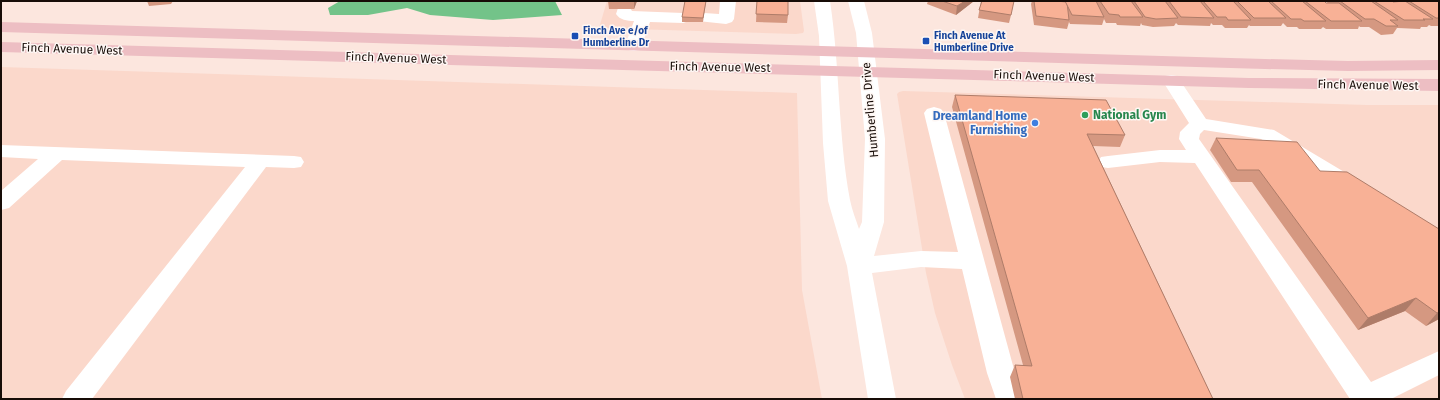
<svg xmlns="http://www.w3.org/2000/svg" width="1440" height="400" font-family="'Fira Sans',sans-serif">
  <rect width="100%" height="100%" fill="#fce6de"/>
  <g fill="#fbd8cb">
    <polygon points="607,1 800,1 804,31 803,33 796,34 599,28"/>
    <polygon points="1,67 797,93 802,290 822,399 1,399"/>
    <polygon points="903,91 1367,105 1439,105 1439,399 965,399 952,365 935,313 926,273 897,94 899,92"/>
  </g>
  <polygon fill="#73c389" points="340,1 555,1 562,15 493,20 430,15 407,8 368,15 330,15 328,8"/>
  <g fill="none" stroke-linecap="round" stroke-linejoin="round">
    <g fill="#fff" fill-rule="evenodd">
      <polygon points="720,1 736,1 734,19 732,22 726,24 698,21 696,18 698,15 704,13 719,14"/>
      <path d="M 814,1 L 830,1 C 840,67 838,135 850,200 C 852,210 856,220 859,229 L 862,222 L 865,139 L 856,33 L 848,1 L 864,1 L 872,33 L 885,139 L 884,222 L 874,256 L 921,251 L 958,252 L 924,113 L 927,109 L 934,107 L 941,109 L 944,113 L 1015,373 L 1024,399 L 996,399 L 987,373 L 962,269 L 921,267 L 872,273 L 896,399 L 868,399 L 847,266 L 828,201 L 823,143 L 819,36 Z"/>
      <path d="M 624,6 L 630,8 L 632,11 L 683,13 L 689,15 L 691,18 L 689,21 L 683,23 L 650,22 L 640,50 L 634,51 L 628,50 L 625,46 L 634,21 C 627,21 620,20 616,14 L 618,8 Z"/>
      <polygon points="1171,75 1177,76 1206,119 1274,130 1361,182 1364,187 1361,192 1353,194 1345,192 1261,139 1204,130 1200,134 1199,139 1371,382 1439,351 1439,375 1391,399 1350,399 1195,163 1160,162 1108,168 1101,167 1098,162 1101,157 1108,156 1160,150 1186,150 1179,139 1180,132 1189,123 1162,80 1165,76"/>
      <polygon points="1,145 294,156 301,157 304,162 301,167 294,168 266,167 92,399 62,399 66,391 245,167 62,160 9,208 1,210 1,191 38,159 1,157"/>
    </g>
    <g fill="#edbec3" fill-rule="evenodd">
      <polygon points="1,22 1265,59 1348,61 1439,60 1439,70 1348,71 1265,69 1,32"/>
      <polygon points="1,42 1249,78 1439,79 1439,91 1249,88 1,52"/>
    </g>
  </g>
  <g fill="#d59881">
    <polygon points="147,1 173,1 171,4 149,6"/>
    <polygon points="608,1 637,1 634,9 609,9"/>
    <polygon points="706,1 703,22 682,22 682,17"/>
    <polygon points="757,1 788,15 787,23 756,22"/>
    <polygon points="928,1 974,1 956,15 927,4"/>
    <polygon points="981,1 1011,15 1009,23 978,18"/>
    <polygon points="1032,1 1059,2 1059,1 1324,1 1326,3 1327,3 1328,1 1439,1 1439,26 1431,26 1429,25 1427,27 1421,27 1420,29 1398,28 1397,28 1393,34 1381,35 1369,27 1360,27 1359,26 1358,29 1326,29 1323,27 1321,29 1299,29 1297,27 1287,27 1283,23 1281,26 1250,26 1249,25 1247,28 1225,28 1222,25 1213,25 1211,23 1210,26 1178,25 1176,23 1174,26 1153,27 1142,25 1141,23 1140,26 1117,25 1116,23 1106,23 1104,19 1102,25 1070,24 1069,22 1067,29 1034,25 1031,4"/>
    <polygon points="955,95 1125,135 1120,147 1093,146 1213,399 1015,399 1010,377 1015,365 1023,365 952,107"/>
    <polygon points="1216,138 1320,171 1439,229 1439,319 1426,326 1405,311 1358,330 1252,182 1231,182 1210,150"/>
  </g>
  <g fill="#ae7c69">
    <polygon points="634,1 637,1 634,9"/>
    <polygon points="965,1 974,1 956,15 957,6"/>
    <polygon points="1416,298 1405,311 1358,330 1368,318"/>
    <polygon points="1439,312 1439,319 1426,326 1437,313"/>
  </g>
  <g fill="#f8b196" stroke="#ae7c69">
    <polygon points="685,1 706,1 703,18 682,17"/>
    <polygon points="757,1 788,1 788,15 756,14"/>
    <polygon points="942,1 965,1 957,6"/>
    <polygon points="982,1 1014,1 1011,15 979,10"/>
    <polygon points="1034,1 1055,1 1067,2 1069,20 1036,16"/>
    <polygon points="1065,1 1096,1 1104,17 1072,15"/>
    <polygon points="1100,1 1131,1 1143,17 1120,17 1119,15 1109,14"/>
    <polygon points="1134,1 1165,1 1178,18 1156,19 1145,17"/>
    <polygon points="1169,1 1200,1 1214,18 1181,17"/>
    <polygon points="1203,1 1233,1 1251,20 1228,20 1226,17 1217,17"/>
    <polygon points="1237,1 1268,1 1286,18 1254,18"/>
    <polygon points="1271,1 1302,1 1326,21 1304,21 1301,19 1291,19"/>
    <polygon points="1305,1 1324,1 1326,3 1339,3 1362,21 1331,21"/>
    <polygon points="1340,1 1371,1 1398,20 1390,20 1398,26 1386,26 1374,19 1365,19"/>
    <polygon points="1374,1 1392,1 1393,2 1405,1 1433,19 1423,19 1425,20 1404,20"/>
    <polygon points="1409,1 1439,1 1439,18 1436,18"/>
    <polygon points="955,95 1106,100 1125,135 1087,134 1213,399 1023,399 1015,365 1032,366"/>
    <polygon points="1216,138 1297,142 1320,171 1347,172 1439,229 1439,312 1437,313 1416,298 1368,318 1259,170 1237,170"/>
  </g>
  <g fill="#1a4fb4" stroke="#fef7f4" stroke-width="1.5">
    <rect x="571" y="32" width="8" height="8" rx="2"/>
    <rect x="922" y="37" width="8" height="8" rx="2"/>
  </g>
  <circle fill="#2e9e5b" stroke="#fef7f4" stroke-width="1.5" cx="1085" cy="115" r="4"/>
  <circle fill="#3f7fe0" stroke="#fef7f4" stroke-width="1.5" cx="1035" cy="123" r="4"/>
  <g text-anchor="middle" stroke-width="3" stroke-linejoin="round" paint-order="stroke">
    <g font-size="10" font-weight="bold" fill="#164399" stroke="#fef7f4" text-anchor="start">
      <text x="583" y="34">Finch Ave e/of<tspan x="583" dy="12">Humberline Dr</tspan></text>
      <text x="934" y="39">Finch Avenue At<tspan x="934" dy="12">Humberline Drive</tspan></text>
    </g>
    <g font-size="12" fill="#170c07" stroke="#fef7f4">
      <text transform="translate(72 49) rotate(2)" y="4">Finch Avenue West</text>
      <text transform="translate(396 58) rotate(2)" y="4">Finch Avenue West</text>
      <text transform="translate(720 67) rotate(1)" y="4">Finch Avenue West</text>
      <text transform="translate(1044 76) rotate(2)" y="4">Finch Avenue West</text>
      <text transform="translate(1368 85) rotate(1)" y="4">Finch Avenue West</text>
      <text transform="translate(870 110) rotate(-95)" y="4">Humberline Drive</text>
    </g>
    <g font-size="12" font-weight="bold" fill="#27864d" stroke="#fef7f4" text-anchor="start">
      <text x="1093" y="119">National Gym</text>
    </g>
    <g font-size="12" font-weight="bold" fill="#366cbe" stroke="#fef7f4" text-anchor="end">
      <text x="1027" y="120">Dreamland Home<tspan x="1027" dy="14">Furnishing</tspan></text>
    </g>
  </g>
  <rect width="1440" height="400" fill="none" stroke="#170c07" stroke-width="4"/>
</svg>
